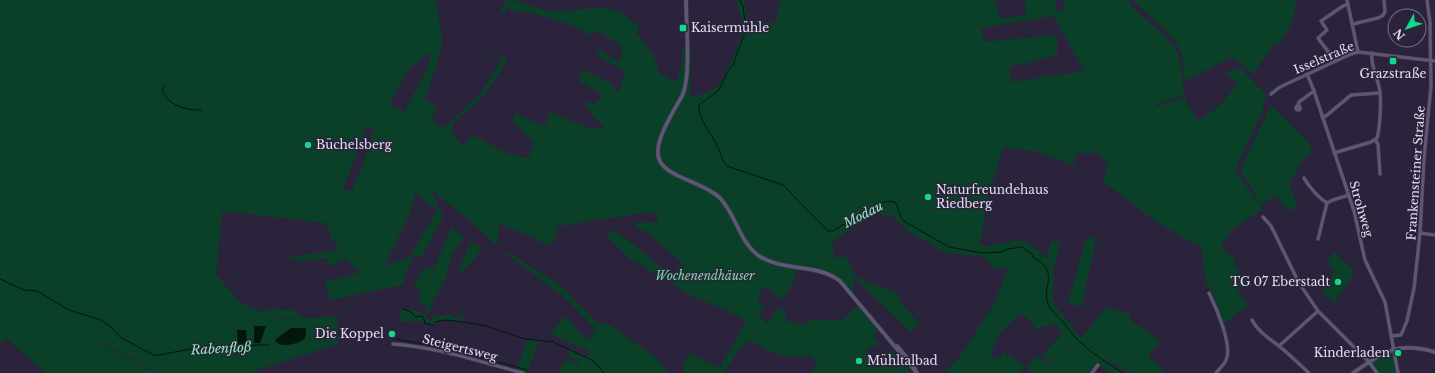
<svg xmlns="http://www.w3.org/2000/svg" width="1435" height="373" font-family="'Libre Baskerville',serif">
  <rect width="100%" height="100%" fill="#2b233c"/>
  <g fill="#094027" fill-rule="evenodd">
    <path d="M 0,0 L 436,0 L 442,37 C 440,59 432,79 424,100 L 430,102 L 437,109 L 431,119 L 440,127 L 444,127 L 448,124 L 482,91 L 502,59 L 492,55 L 492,53 L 507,58 C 501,73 489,90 477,102 C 469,110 455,118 451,129 L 452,133 L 464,147 L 472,135 C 486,141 516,161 529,157 L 534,143 L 512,119 L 516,113 L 522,117 L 545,126 L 551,112 L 590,129 L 605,127 L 597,121 L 583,102 L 595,104 L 602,97 L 602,94 L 579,81 L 582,69 C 593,76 604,78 615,87 L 614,89 L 619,92 L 625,71 L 596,55 L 598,49 L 620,63 L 622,47 C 614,41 606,35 597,31 L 590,35 C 578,26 526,9 512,11 L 507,7 L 504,14 L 500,11 L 505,2 L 509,0 C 523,1 536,9 551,11 C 568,12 585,8 601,8 C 608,7 613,12 619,11 L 640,27 L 636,32 L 648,47 L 655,59 L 659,73 L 676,82 L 681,70 L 682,50 L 691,47 L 690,97 C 700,95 710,93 718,86 C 723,82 743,36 743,30 C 743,20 739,10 736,0 L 744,0 L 748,22 L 773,23 L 776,23 L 779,3 L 781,0 L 995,0 L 1000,19 L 1027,14 L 1024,0 L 1055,0 L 1057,12 L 1065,9 L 1064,0 L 1131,0 L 1128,2 C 1142,20 1169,33 1178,55 C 1183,67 1183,82 1184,95 L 1156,105 L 1157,107 L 1185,97 L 1188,105 L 1198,120 C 1216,111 1227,99 1237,83 L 1225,73 L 1240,68 L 1267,95 L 1264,103 L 1263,110 L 1235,170 L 1259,204 L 1253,190 L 1240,171 L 1271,105 L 1309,143 L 1312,151 L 1301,162 L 1289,184 L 1298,206 L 1290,211 L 1275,196 L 1260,206 L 1262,209 L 1232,230 L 1222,245 L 1223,250 L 1236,259 L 1233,264 L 1249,283 L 1237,291 L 1248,305 L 1223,324 L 1215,298 L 1206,283 L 1201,245 L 1197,245 L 1155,221 L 1103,181 L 1108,164 L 1098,153 L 1077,153 L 1073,165 L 1038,152 L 1005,147 L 1002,151 L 984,210 C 986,221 981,234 980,245 L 988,246 L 1019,240 C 1031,242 1039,251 1047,259 L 1051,242 L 1055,241 L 1061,242 L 1053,271 L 1054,279 L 1052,297 L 1057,308 L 1076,331 L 1075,332 L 1081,338 L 1106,307 L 1130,314 L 1130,320 L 1161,341 L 1148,356 L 1166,373 L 1132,373 L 1105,358 L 1094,371 L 1085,373 L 1032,373 L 1028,369 L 1028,366 L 1036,356 L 1054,366 L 1054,365 L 1042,355 L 1062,334 L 1061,331 L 1058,330 L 1059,326 L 1052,324 L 1051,327 L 1046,326 L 1040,327 L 1041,329 L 1035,330 L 1035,325 L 1020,313 L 996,338 L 998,342 L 994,345 L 991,355 L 998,360 L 1004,352 L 1025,366 L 1020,373 L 951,373 L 945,370 L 959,358 L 994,304 L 1009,266 L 995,270 L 984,257 L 961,254 L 949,254 L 909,232 L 893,216 L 875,214 L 832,241 L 833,245 L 834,258 C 840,257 844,256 849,260 L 849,264 L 856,277 L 864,280 L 873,285 L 877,285 L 897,293 L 904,307 L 920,324 L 910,332 L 856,279 L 853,279 L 854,290 L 851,293 L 833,276 L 798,267 L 791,287 L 783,299 L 779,298 L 769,288 L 762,289 L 758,301 L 764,305 L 758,315 L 768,324 L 777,308 L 785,311 L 786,321 L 806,324 L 809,320 L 842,320 L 860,304 L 880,329 L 873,335 L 879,344 L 865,350 L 876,361 L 891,349 L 911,373 L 810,373 L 817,365 L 812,356 C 782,358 777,356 751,341 L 744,343 L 724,372 L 725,373 L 685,373 L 682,368 L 689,353 L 720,368 L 746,321 L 730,312 L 684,292 L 671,281 L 663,279 L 654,274 L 638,262 L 630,259 L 605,235 L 614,231 C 635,244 652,261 672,275 L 684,264 L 652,237 L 632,223 L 658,222 L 657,215 L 653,213 L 644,213 L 558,226 L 554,243 L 549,246 L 526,234 L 520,233 L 500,223 L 497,242 L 499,244 L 494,243 L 461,213 L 431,190 L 443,216 L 423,255 L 420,256 L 413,255 C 412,265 403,275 403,285 L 330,300 L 324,281 L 347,277 L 360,272 L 345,259 L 326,267 L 328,258 L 300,261 L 287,257 L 338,250 L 338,247 L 332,240 L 326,223 L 222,211 L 216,275 L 237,298 L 235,301 L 237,300 L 260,312 L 284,320 L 338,316 L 338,344 L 249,373 L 159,373 L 98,341 L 105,335 L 97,342 L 156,373 L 46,373 L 6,338 L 0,344 ZM 1053,14 L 1084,71 L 1012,82 L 1009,67 L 1057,55 L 1057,35 L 984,42 L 981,28 L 1048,17 ZM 428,53 L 431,56 L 427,65 L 429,66 L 414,94 L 413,94 L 405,112 L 389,105 L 407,71 ZM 366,127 L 374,129 L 360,174 L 358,174 L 352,191 L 343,189 L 361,143 ZM 416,192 L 424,200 L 437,210 L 410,257 L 384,266 L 410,214 Z"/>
    <polygon points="1133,0 1296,0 1293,21 1279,45 1275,43 1253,74 1232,57 1185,81 1182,55 1175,40"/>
    <path d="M 452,227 L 464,237 L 452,255 L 447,275 L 426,317 L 431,321 L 434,315 C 438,317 449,315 454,314 L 452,317 L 459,319 L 468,298 L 462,317 L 464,320 L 469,323 C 456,321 442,317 432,326 L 431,324 L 419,321 L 399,322 L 401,309 L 420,312 L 425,315 L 427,305 L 421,305 L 419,295 L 423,290 L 414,287 L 422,269 L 425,270 L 426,267 L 433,270 Z"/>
    <polygon points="1087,236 1096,239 1083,302 1078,307 1068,302"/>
    <path d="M 471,242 L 481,247 C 475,260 469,267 457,275 L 464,257 Z"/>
    <polygon points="508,252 561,286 600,325 605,322 654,356 669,373 558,373 566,359 579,364 580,362 567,355 570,349 587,357 590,351 550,334 565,316 587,340 596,330 564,297 508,255 506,253"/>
    <polygon points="1334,252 1355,272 1334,304 1323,292 1334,270 1327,261"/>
    <polygon points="275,308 294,311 304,318 284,319 260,311"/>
    <polygon points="527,339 539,341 527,373 517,371"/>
    <polygon points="1394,349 1398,372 1394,373 1378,373 1369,362"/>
    <polygon points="1105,360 1127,373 1111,373 1099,366"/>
  </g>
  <g fill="#02170c">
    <polygon points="254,326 266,326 260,343 254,343"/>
    <path d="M 291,328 L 306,328 C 306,331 306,335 305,338 C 302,343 284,347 280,344 C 278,344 276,342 275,340 Z"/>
    <polygon points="237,330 246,330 247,343 238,345"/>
  </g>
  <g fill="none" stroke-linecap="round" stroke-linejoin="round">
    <g stroke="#02170c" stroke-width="1">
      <path d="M 740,0 L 743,7 L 746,29 L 733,65 L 728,71 L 719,90 L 699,105 C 697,114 709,132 714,140 C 720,148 720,158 727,166 L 783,185 L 828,231 L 833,231 L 854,218 L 874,210 L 879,203 L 891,201 L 896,203 L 901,217 L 905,222 L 949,247 L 982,253 L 1001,252 L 1007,249 L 1022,247 L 1032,254 L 1033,257 C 1063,274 1038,288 1050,308 C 1054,313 1059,317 1063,322 C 1067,327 1071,333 1076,338 C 1089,352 1107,363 1123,373"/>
      <polyline points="162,90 165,85"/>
      <path d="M 163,91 C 167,105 188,111 202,110"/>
      <polyline points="0,279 24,290 37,291 69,310 101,320 111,327 120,337 144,350 154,355 159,355 191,349 210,347 232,349 256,345 270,345"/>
      <polyline points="403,309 411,312 415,317 422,316 424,319 425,324 427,323 431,325 433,325"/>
      <polyline points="435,322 445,320 464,322 486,326 525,339 553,342 594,361 604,373"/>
      <polyline points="396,339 461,351"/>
      <polyline points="466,353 527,370"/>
    </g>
    <defs>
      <g id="minor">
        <polyline points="1347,0 1358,52"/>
        <polyline points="1353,24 1378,18 1382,16 1385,12 1384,0"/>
        <polyline points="1335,61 1318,38 1327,30 1321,21 1343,6 1348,4"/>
        <polyline points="1307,74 1314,91 1354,211 1365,260 1385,302 1398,373"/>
        <polyline points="1271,94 1280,87 1351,54 1358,52 1435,61"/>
        <polyline points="1298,105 1299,102 1314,91"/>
        <circle cx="1298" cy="108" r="2"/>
        <polyline points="1322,117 1326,116 1351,95 1380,93"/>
        <polyline points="1375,140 1378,144 1380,174"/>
        <path d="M 1334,153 L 1371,142 L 1377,138 C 1380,128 1382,97 1379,87 C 1377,76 1370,64 1372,53"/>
        <path d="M 1304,178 C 1309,187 1319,198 1327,203"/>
        <polyline points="1263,217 1271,226 1299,283 1318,311 1369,362 1377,373"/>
        <polyline points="1420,233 1435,235"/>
        <polyline points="1318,239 1327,203 1333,200 1349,195"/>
        <path d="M 1209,293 C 1216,307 1233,346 1226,360 C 1224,365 1219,369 1216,373"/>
        <path d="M 1252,320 C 1258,332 1269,338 1279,346 C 1289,354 1299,364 1309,373"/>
        <polyline points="1392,336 1401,335 1407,321 1414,288 1420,233 1424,158 1431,86 1430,22 1427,0"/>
        <path d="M 393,344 C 437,347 480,362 523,373"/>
        <polyline points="1279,346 1318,311"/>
        <polyline points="1092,373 1098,365"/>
      </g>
      <g id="tertiary">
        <path d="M 686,0 C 686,24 691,73 683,94 C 675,110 649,146 661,163 C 671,178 705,183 720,198 C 736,215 740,243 759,256 C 784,272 816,263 840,281 L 917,373"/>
        <polyline points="897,346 913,365 916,372"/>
        <path d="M 1353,373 C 1384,352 1396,341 1435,352"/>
      </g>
    </defs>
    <use href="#minor" stroke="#453f54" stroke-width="4"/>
    <use href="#tertiary" stroke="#453f54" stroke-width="4.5"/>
    <use href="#minor" stroke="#5e5773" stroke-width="3"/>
    <use href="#tertiary" stroke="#5e5773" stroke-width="3.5"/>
  </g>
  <g fill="#10d98a" stroke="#2b233c" stroke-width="1.5">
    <rect x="679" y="24" width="8" height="8" rx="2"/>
    <rect x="1389" y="57" width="8" height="8" rx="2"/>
    <circle cx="308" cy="145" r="4"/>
    <circle cx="928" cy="197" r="4"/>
    <circle cx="1338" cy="282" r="4"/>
    <circle cx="392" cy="334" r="4"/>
    <circle cx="1398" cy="353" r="4"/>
    <circle cx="859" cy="361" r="4"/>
  </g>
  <g text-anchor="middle" stroke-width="3" stroke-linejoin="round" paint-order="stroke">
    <g font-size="12" fill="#e2dfef" stroke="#2b233c" text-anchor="start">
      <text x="691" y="32">Kaisermühle</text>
      <text x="1393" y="78" text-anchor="middle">Grazstraße</text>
      <text x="316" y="149">Büchelsberg</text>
      <text x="936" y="194">Naturfreundehaus<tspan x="936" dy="14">Riedberg</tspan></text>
      <text x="1330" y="286" text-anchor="end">TG 07 Eberstadt</text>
      <text x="384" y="338" text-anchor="end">Die Koppel</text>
      <text x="1390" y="357" text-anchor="end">Kinderladen</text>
      <text x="867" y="365">Mühltalbad</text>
    </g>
    <g font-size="12" fill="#e2dfef" stroke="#2b233c">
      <text transform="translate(1324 58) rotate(-23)" y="4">Isselstraße</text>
      <text transform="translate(1416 173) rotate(-86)" y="4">Frankensteiner Straße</text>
      <text transform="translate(1361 209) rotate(74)" y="4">Strohweg</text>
      <text transform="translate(460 348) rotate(14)" y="4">Steigertsweg</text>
    </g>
    <g font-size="12" font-style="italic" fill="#73d8a1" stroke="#2b233c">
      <text x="705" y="280">Wochenendhäuser</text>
    </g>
    <g font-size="13" font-style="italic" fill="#8bf0b8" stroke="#2b233c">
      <text transform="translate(863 214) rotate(-27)" y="5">Modau</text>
      <text transform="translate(221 348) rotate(-3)" y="5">Rabenfloß</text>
    </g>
  </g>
  <g transform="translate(1407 28) rotate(230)"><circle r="19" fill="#2b233c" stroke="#746e84"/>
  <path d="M0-3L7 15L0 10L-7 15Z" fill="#10d98a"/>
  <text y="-6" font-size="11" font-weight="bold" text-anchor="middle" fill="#e2dfef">N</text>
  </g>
</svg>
